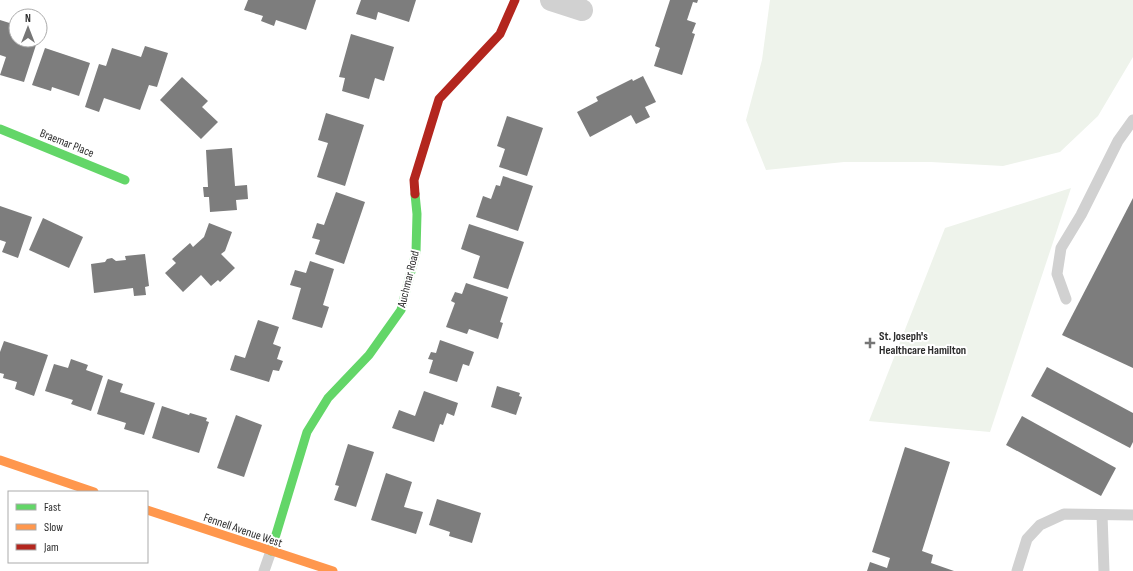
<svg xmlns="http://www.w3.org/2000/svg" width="1133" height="571" font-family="'Sofia Sans Condensed',sans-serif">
  <rect width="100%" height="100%" fill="#fff"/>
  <g fill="#eef3eb">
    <polygon points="770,0 1133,0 1133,57 1098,116 1060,152 1003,166 931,162 844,162 766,170 746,120 762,60"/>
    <polygon points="1071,188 990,432 869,421 945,228"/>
  </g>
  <g fill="#7d7d7d">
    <polygon points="248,0 316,0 306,30 276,20 274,26 261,21 263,16 244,10"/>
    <polygon points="361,0 416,0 409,22 378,12 376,20 356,14"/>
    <polygon points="670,0 698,0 697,3 693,2 687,20 696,23 692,33 695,34 682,75 654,66 660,48 655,46"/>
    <polygon points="0,20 16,25 16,40 26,40 26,42 36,45 24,82 0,75 6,57 0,55"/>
    <polygon points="351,34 394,47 384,81 375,78 369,99 342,91 345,78 339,77"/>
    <polygon points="145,46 168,53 157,87 149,85 140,110 104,98 99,112 85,107 99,64 106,66 112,48 141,57"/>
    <polygon points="45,48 90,63 79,96 52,87 51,91 32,85"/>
    <polygon points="643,76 656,102 645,107 650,117 636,124 631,115 590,137 577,112 598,101 596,97 632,79 633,81"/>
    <polygon points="182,77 208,101 202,107 218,122 201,139 160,100"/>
    <polygon points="326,113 364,125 345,186 317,177 328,143 318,140"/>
    <polygon points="507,116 543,128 527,176 499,167 505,149 497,146"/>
    <polygon points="232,148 235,186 247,185 248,199 236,200 237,210 210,212 209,197 204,197 203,187 208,187 206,150"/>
    <polygon points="503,176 533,186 518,231 476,217 483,196 491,199 496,185 500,186"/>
    <polygon points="336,192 365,202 344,264 315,254 320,240 312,238 317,223 324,225"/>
    <polygon points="1133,198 1133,368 1062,335"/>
    <polygon points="0,206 32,217 18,258 2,252 6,242 0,240"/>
    <polygon points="43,218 83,237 69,268 29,250"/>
    <polygon points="209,223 232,232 225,251 221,254 235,268 220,282 218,280 211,286 201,275 183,292 165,273 176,263 172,259 190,243 193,247 204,237"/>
    <polygon points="469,224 524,242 508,289 473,278 480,256 461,249"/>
    <polygon points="145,254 149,286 145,287 146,295 134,296 133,288 94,293 91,264 105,262 107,259 112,258 116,261 126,260 125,256"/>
    <polygon points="310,261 334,269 323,305 329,307 322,328 292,319 301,288 290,285 295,270 306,273"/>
    <polygon points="466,283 508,297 500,322 503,323 498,339 469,329 467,334 446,327 455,303 451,301 455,292 462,294"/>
    <polygon points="258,320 279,327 273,344 281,347 277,359 283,361 279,371 273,370 269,382 230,370 235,355 245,358"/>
    <polygon points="440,340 474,352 469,366 463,364 457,382 429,373 433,360 428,359 431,352 436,353"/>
    <polygon points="4,341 48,355 34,396 15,389 17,382 3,378 4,374 0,373 0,352"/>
    <polygon points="71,359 88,365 86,370 103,376 91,411 71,404 73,400 45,391 54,364 68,368"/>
    <polygon points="1047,367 1133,413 1133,442 1130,448 1031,396"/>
    <polygon points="108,379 123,384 120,392 155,403 144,435 124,429 126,423 97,414"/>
    <polygon points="497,386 520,393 519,396 522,397 516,415 491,407"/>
    <polygon points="424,391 458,403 454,416 447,413 443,425 440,424 434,442 392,428 399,410 415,416"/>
    <polygon points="162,406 189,415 190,413 207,418 206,421 209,422 199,453 152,438"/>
    <polygon points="236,415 262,425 244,477 217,468"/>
    <polygon points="1022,416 1116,468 1101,496 1006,445"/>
    <polygon points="348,444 374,452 356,507 334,500 339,486 335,485"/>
    <polygon points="905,447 950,462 922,551 933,555 931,563 954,571 867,571 870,562 887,568 890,558 872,552"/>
    <polygon points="386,473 412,482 404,507 423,512 416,534 371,520"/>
    <polygon points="437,499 481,513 472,543 449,536 450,532 429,525"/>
  </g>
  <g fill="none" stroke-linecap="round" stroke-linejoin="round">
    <g stroke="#d1d1d1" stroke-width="11">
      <polyline points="1066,299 1057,274 1061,248 1081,215 1118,141 1133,120"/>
      <polyline points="1102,515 1104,571"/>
      <polyline points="264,571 271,551"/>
      <polyline points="1017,571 1027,539 1040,525 1064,514 1133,515"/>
    </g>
    <polyline stroke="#d1d1d1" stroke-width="22" points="551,0 582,10"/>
    <g stroke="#63d668" stroke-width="9">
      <polyline points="0,129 125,180"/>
      <polyline points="271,551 307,432 328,398 369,355 401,310 416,252 417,214 415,194"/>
    </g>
    <g stroke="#ff974d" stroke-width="9">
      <polyline points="0,460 94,492"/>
      <polyline points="147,510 333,571"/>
    </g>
    <polyline stroke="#b3261e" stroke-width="9" points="415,194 414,180 439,99 500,34 515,0"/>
  </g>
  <path fill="#767676" stroke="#fff" stroke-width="1.5" d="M868 337h4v4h4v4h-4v4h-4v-4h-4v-4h4z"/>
  <g text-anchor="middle" stroke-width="4" stroke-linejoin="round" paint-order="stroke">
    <g font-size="12" fill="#2c2c2c" stroke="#fff">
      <text transform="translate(67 143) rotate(22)" y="4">Braemar Place</text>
      <text transform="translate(408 279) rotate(-76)" y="4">Auchmar Road</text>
      <text transform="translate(243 530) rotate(19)" y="4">Fennell Avenue West</text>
    </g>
    <g font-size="12" font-weight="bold" fill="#2c2c2c" stroke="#fff" text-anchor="start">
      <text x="879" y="340">St. Joseph's<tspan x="879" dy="14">Healthcare Hamilton</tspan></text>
    </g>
  </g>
  <rect x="8" y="491" width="140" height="72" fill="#ffffff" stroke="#ababab"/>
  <rect x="16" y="504" width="20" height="6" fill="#63d668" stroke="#ababab"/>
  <text x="44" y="511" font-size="12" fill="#2c2c2c">Fast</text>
  <rect x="16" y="524" width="20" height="6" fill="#ff974d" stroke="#ababab"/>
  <text x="44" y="531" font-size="12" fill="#2c2c2c">Slow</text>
  <rect x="16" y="544" width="20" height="6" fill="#b3261e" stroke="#ababab"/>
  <text x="44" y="551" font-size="12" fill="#2c2c2c">Jam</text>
  <g transform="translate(28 28)"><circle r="19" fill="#ffffff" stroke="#ababab"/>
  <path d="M0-3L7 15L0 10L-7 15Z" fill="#767676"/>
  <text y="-6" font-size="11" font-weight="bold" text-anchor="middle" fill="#2c2c2c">N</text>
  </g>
</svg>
